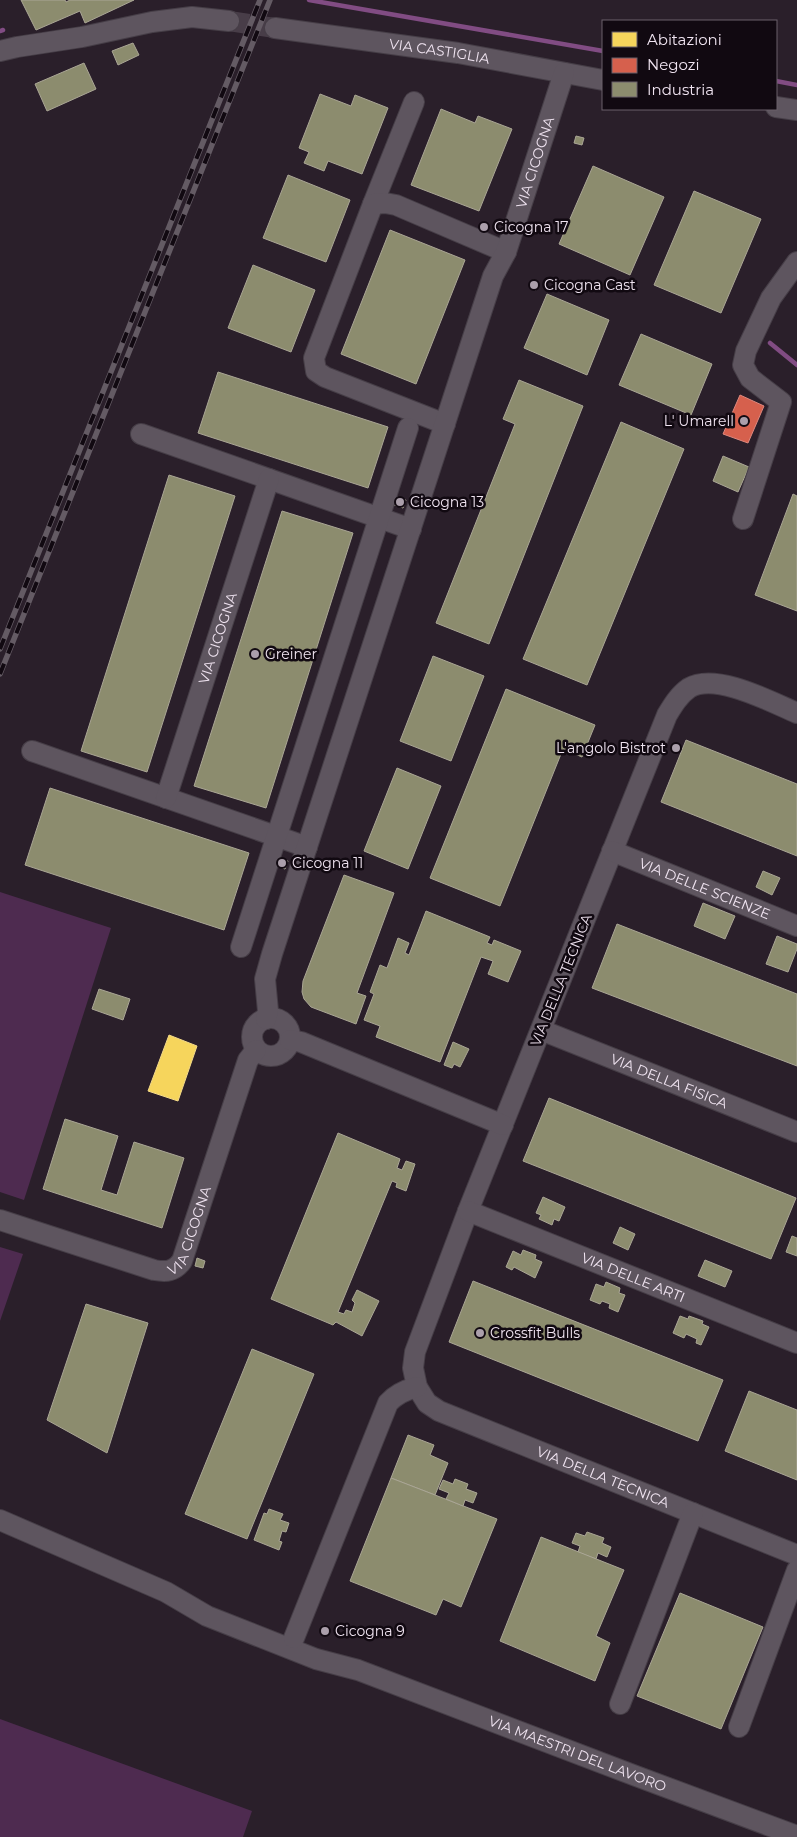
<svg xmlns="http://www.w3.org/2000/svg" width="797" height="1837" font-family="Montserrat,sans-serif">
  <rect width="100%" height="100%" fill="#2a1f2a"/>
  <g fill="#4e2b50">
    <polygon points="0,892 111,928 24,1200 0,1192"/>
    <polygon points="0,1247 23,1254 0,1321"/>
    <polygon points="0,1719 252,1811 243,1837 0,1837"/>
  </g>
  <polygon fill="#f6d55c" stroke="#f4da89" points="169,1035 197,1046 178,1101 148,1091"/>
  <polygon fill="#d6604d" stroke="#de887e" points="740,395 764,406 748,443 723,434"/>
  <g fill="#8c8c6e" stroke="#aaa695">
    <polygon points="21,0 65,0 66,2 70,0 134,0 85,23 80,11 36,30"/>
    <polygon points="133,43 139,55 118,65 112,51"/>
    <polygon points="84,63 96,89 47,111 35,84"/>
    <polygon points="320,94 351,106 355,95 388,108 362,174 328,161 324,171 304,163 309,152 299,148"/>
    <polygon points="441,109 475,123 478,116 512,129 479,211 411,185"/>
    <polygon points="576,136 584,138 582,145 574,143"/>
    <polygon points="593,166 664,197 630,275 559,244"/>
    <polygon points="288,175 350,200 326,262 263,238"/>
    <polygon points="694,191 761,219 721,313 654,285"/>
    <polygon points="483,222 488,224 485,232 480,230"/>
    <polygon points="390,230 465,260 416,384 341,354"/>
    <polygon points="253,265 315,290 291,352 228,328"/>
    <polygon points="533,280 538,282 536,290 530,288"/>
    <polygon points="547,294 609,320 587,375 524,348"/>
    <polygon points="641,334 712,364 691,415 619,385"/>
    <polygon points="218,372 388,427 368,488 198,433"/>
    <polygon points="519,380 583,406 489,644 436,623 515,424 503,419"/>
    <polygon points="621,422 684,449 587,685 523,659"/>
    <polygon points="723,456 749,467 738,492 713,481"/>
    <polygon points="169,475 235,496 147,772 81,751"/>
    <polygon points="793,494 797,496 797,611 755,595"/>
    <polygon points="397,497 406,500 403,508 394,505"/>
    <polygon points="282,511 353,533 266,808 194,786"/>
    <polygon points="433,656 484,676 451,761 400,741"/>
    <polygon points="506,689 595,725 582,757 563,749 500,906 430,878"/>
    <polygon points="686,740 797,784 797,856 661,802"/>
    <polygon points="397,768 441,786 408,869 364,851"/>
    <polygon points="50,788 249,853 224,930 25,865"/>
    <polygon points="279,858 288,861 285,869 276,866"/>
    <polygon points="763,871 780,878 772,895 756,887"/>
    <polygon points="344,875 394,893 357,993 366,996 356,1024 311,1007 304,999 302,992 303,981"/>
    <polygon points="703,903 735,916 725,939 694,926"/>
    <polygon points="426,911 490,937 487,943 492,945 494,940 521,951 508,982 488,974 493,961 481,957 440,1062 376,1037 380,1026 364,1020 374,994 370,992 380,965 387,968 398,938 409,943 405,953 409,955"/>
    <polygon points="617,924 797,994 797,1066 592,988"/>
    <polygon points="777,936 797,944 797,949 788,972 766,964"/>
    <polygon points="99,989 130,999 123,1020 92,1009"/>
    <polygon points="453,1042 469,1049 460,1067 454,1064 452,1068 444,1065"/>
    <polygon points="549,1098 796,1198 771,1259 523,1161"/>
    <polygon points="65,1119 118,1136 101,1190 117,1195 134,1142 184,1158 162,1228 43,1189"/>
    <polygon points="338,1133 400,1159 397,1168 402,1170 406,1161 415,1164 406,1191 396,1187 397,1183 392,1181 338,1312 344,1314 346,1310 352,1312 355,1303 352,1300 357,1290 379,1301 362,1336 336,1322 333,1325 271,1299"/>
    <polygon points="543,1197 565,1207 559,1221 554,1219 552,1225 539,1219 541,1215 536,1213"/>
    <polygon points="620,1227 635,1234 628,1250 613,1243"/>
    <polygon points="792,1236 797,1238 797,1256 786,1252"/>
    <polygon points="523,1250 536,1255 535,1259 542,1262 535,1278 514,1267 512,1270 506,1267 513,1251 521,1255"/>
    <polygon points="197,1258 205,1261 203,1268 195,1266"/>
    <polygon points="705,1260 732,1271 725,1287 698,1276"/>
    <polygon points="473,1281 723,1380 698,1441 449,1342"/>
    <polygon points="606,1282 620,1288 619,1293 625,1295 618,1312 609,1308 610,1304 602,1301 600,1304 590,1300 596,1284 604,1287"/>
    <polygon points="86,1304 148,1323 107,1453 47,1420"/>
    <polygon points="680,1316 688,1319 689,1316 703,1321 702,1324 709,1327 701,1345 696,1343 697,1339 686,1334 684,1338 673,1333"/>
    <polygon points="252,1349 314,1374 247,1539 185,1514"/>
    <polygon points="749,1391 797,1410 797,1480 725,1451"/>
    <polygon points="408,1435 434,1445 430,1455 448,1463 435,1495 391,1478"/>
    <polygon points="391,1478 497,1519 461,1607 443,1599 436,1615 350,1581"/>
    <polygon points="455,1479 468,1484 466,1489 477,1493 473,1503 465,1500 463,1506 446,1499 449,1493 439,1489 443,1480 453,1484"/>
    <polygon points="269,1509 283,1514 280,1520 289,1523 286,1532 282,1531 279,1541 282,1542 279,1550 254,1540 264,1513 267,1514"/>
    <polygon points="587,1532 604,1538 602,1543 611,1547 607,1557 598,1553 596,1559 578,1552 580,1546 572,1543 576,1533 585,1536"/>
    <polygon points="541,1537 624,1570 596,1636 610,1643 595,1681 500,1641"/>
    <polygon points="680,1593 763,1627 721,1729 637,1696"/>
    <polygon points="323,1626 329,1629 327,1635 321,1633"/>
  </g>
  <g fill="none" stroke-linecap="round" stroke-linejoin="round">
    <g stroke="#814c83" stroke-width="4.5">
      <polyline points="309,0 603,51"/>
      <polyline points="0,31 3,30"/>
      <polyline points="776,81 797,85"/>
      <polyline points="770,343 797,365"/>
    </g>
    <polyline stroke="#483d48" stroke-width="20" stroke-dasharray="20 10" stroke-linecap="butt" points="229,21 275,28"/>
    <defs>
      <g id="minor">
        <path id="s1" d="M 275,28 L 458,53 L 603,80"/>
        <polyline points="0,51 17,47 82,37 152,22 192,17 229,21"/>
        <polyline points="776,107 797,110"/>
        <polyline points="373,204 414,102"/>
        <polyline points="445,424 325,377 316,371 314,358 373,204 385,203 396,205 506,252"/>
        <polyline points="141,434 411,529"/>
        <polyline points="743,519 781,402 750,378 743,365 746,351 771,298 797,262"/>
        <path id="s2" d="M 797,713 C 771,702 716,672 689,688 C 679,695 673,705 667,715 L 468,1211 L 415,1352 L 413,1368 L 417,1387 L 427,1403 L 439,1411 L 797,1555"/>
        <polyline points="32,751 307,847"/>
        <path id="s3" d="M 166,798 L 269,479"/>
        <path id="s4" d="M 612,851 L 797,926"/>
        <polyline points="241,947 408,428"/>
        <circle cx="271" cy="1037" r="19"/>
        <path id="s5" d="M 266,1019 L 268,1011 L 265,979 L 272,954 L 493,276 L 506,252 L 564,73"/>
        <path id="s6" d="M 541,1030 L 797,1132"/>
        <polyline points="290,1040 301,1042 503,1125"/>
        <path id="s7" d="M 468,1211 L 797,1343"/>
        <path id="s8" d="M 0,1220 L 154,1270 C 166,1272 174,1272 182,1261 L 248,1060 L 256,1050"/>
        <path id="s9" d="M 0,1520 L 166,1592 L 207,1616 L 316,1659 L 358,1670 L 636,1776 L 797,1836"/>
        <path d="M 294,1638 L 388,1403 C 396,1394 405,1390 417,1387"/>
        <polyline points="620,1704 693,1513"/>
        <polyline points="739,1727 797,1570"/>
      </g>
    </defs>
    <use href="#minor" stroke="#463e47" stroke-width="22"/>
    <use href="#minor" stroke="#5e555f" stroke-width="20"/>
    <defs>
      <g id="rail">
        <polyline points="0,649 260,0"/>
        <polyline points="0,674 270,0"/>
      </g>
    </defs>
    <use href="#rail" stroke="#645b64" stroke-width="5.5"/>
    <use href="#rail" stroke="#110911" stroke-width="4" stroke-dasharray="11" stroke-linecap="butt"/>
  </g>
  <g fill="#ab9fab" stroke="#110911" stroke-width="2">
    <circle cx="484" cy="227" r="5"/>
    <circle cx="534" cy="285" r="5"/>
    <circle cx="744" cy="421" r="5"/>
    <circle cx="400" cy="502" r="5"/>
    <circle cx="255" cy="654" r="5"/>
    <circle cx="676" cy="748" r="5"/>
    <circle cx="282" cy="863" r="5"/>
    <circle cx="480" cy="1333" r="5"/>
    <circle cx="325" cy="1631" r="5"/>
  </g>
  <g text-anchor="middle" stroke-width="5" stroke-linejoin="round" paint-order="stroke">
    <g font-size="14" fill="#f0e4f1" stroke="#110911">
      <text dy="5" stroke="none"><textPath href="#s1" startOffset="166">VIA CASTIGLIA</textPath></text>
      <text dy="5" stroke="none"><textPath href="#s5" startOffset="901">VIA CICOGNA</textPath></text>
      <text dy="5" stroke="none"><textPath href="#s3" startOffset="168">VIA CICOGNA</textPath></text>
      <text dy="5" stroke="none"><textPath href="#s4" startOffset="100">VIA DELLE SCIENZE</textPath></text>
      <text transform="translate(561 980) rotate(-68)" y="5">VIA DELLA TECNICA</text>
      <text dy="5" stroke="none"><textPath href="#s6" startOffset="138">VIA DELLA FISICA</textPath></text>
      <text dy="5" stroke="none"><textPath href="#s8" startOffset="224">VIA CICOGNA</textPath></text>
      <text dy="5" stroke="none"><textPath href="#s7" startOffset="178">VIA DELLE ARTI</textPath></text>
      <text dy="5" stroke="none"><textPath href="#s2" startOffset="1080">VIA DELLA TECNICA</textPath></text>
      <text dy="5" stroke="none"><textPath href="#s9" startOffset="624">VIA MAESTRI DEL LAVORO</textPath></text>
    </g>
    <g font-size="14" fill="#f0e4f1" stroke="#110911" text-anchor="start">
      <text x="494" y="232">Cicogna 17</text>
      <text x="544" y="290">Cicogna Cast</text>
      <text x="734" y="426" text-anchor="end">L' Umarell</text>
      <text x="410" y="507">Cicogna 13</text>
      <text x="265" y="659">Greiner</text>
      <text x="666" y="753" text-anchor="end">L'angolo Bistrot</text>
      <text x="292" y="868">Cicogna 11</text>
      <text x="490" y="1338">Crossfit Bulls</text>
      <text x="335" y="1636">Cicogna 9</text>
    </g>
  </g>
  <rect x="602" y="20" width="175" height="90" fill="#110911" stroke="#6a616b"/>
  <rect x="612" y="32" width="25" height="15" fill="#f6d55c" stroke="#6a616b"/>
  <text x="647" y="45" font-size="15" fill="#f0e4f1">Abitazioni</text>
  <rect x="612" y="58" width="25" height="15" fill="#d6604d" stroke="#6a616b"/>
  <text x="647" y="70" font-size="15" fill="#f0e4f1">Negozi</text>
  <rect x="612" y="82" width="25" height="15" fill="#8c8c6e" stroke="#6a616b"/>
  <text x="647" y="95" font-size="15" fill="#f0e4f1">Industria</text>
</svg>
